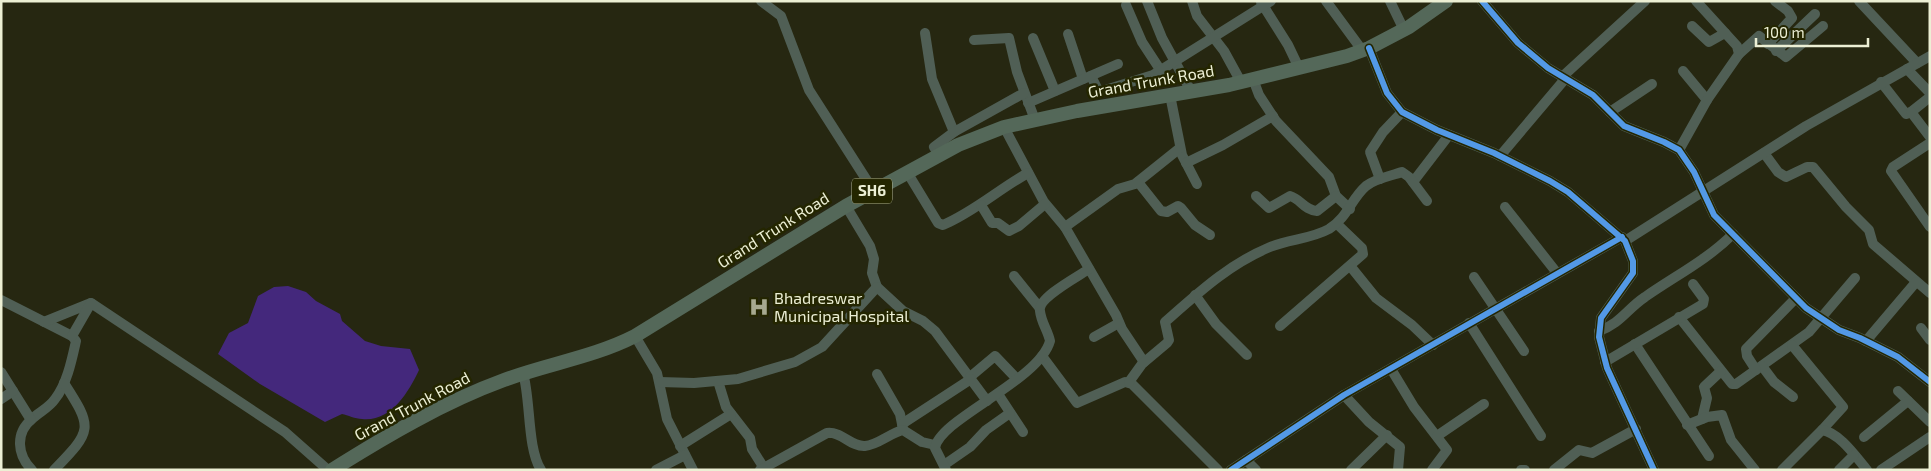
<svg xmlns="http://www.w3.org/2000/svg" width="1931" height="471" font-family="'Exo 2',sans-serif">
  <rect width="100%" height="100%" fill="#262711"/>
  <path fill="#44287c" d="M 288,286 L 306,292 L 316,301 L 340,314 L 342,321 L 365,341 L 381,346 L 410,349 L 419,370 C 408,393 391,422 362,419 C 355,419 348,415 342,414 L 325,422 L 260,384 L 218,354 L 229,333 L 248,323 L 258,296 L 274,287 Z"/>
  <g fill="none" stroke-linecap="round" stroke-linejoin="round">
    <g stroke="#505f55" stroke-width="10">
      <polyline points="761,1 781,16 809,90 873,190"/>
      <polyline points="1147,1 1162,38 1191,91"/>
      <polyline points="1192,1 1197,16 1224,51 1241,82"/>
      <polyline points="1326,1 1362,50"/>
      <polyline points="1390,1 1404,30"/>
      <polyline points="1482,1 1518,43 1548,68 1593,95 1624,126 1664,142 1679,150 1694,172 1714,215 1806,308 1839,330 1860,338 1898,357 1930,382"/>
      <polyline points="1859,1 1917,63"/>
      <polyline points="1261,2 1288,45 1299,68"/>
      <polyline points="1126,5 1142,42 1161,71"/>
      <polyline points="1692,26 1709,42 1725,33"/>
      <polyline points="925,33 932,79 954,132 934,147 939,155"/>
      <polyline points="1068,34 1083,79"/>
      <polyline points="1033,38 1055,91"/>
      <polyline points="974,40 1009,38 1017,72 1035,120"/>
      <polyline points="1768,44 1792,18 1788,11 1775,1"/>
      <polyline points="1369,48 1387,93 1402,112 1437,130 1494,153 1550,181 1568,192 1625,241 1633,261 1633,273 1601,318 1599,337 1607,368 1654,470"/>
      <polyline points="1776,51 1815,14"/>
      <polyline points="1739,54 1759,36 1786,57 1823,26"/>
      <polyline points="1907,69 1930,93"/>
      <polyline points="1683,71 1707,100"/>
      <polyline points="1091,76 1099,92 1153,75 1271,1"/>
      <polyline points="1562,77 1645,1"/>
      <polyline points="1253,79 1259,95 1276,121 1329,177 1336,196 1350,209"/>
      <polyline points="1881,82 1906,114 1911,112 1930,97"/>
      <polyline points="1170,95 1182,155 1197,184"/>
      <polyline points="1028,103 1118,64"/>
      <polyline points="1610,112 1652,84"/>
      <polyline points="1911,112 1930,137"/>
      <polyline points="1004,127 1044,202 1065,227 1116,315 1122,329 1144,362"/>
      <polyline points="954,132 1024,93"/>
      <polyline points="1930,143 1893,167 1891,171 1930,227"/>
      <polyline points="1679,150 1707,100 1739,54 1737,46 1696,1"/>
      <polyline points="1764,153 1778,172 1786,177 1807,167 1813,167 1846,207 1869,230 1873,244 1930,293"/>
      <polyline points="1500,156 1565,79"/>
      <polyline points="1186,163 1223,145 1273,116"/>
      <path d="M 907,172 L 938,223 L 943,225 C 974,212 999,189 1028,173"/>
      <polyline points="1380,179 1370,152 1383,132 1402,112"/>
      <polyline points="1138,182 1161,211 1167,212 1178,206 1181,208 1195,225 1210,235"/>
      <polyline points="1413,182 1449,135"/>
      <path d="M 1256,196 L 1269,208 L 1290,196 C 1301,199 1304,210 1317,211 L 1336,196"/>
      <polyline points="981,205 992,223 998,223 1009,231 1019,226 1045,204"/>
      <polyline points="846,206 870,246 874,259 872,273 877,287 903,311 923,321 935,331 987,401"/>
      <polyline points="1505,207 1557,273"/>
      <polyline points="1065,227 1118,189 1135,184 1180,148"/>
      <polyline points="1625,241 1806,126 1930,56"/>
      <polyline points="1351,267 1376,298 1412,325 1433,345"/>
      <polyline points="1014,276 1039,307"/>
      <polyline points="1474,277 1524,351"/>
      <polyline points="1195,295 1216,324 1247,355"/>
      <path d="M 1,300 L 72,336 L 76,341 C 72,359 67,384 55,399 C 49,408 39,412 32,419 C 15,433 17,455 32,470"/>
      <polyline points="1679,317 1732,384 1736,384 1809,332 1855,278"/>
      <polyline points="44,322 91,303"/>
      <polyline points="1469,323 1541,436"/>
      <polyline points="1280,326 1363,254 1362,248 1337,224"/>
      <polyline points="1921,328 1930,340"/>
      <path d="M 1599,331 C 1621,323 1627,309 1645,297 C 1675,276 1707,260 1733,234"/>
      <polyline points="72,336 91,303 285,432 328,470"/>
      <polyline points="635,336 657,373 667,419 693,470"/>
      <polyline points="1094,337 1119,323"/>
      <polyline points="1866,341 1916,282"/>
      <polyline points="1635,344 1709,456"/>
      <polyline points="1792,345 1843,407 1822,430"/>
      <polyline points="1042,356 1077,403 1125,382 1132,384 1218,470"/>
      <polyline points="1605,362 1703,304 1704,299 1693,284"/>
      <polyline points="1762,366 1774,382 1793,397"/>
      <polyline points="1391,369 1414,407 1447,450 1432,470"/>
      <polyline points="1756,370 1747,356 1746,349 1796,298"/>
      <polyline points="1,372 31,420"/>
      <path d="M 523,373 C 531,401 527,448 541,470"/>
      <polyline points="877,374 900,414 903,429"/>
      <polyline points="970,377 995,356 1017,379"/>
      <polyline points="718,381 726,407 750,438 752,449 764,468"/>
      <polyline points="660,382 694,383 738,379 795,362 822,347 877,287"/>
      <path d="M 1129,382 L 1142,364 L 1167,343 L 1169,340 L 1165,322 C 1198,293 1229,264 1270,247 C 1290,239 1311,239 1329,229 C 1348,217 1351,199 1366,186 C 1376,178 1391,176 1402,172 L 1409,177 L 1427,201"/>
      <polyline points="1898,391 1930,422"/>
      <polyline points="998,394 1023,432"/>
      <polyline points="1344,395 1369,422 1400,447 1398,470"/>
      <polyline points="1,399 13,391"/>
      <polyline points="1702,419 1707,398 1704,387 1721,371"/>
      <polyline points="902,424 971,379"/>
      <polyline points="1687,425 1707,417 1722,415 1731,440 1755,470"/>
      <polyline points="1437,436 1484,404"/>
      <polyline points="1864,437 1908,401"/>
      <polyline points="680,446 731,414"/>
      <polyline points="1246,460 1256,470"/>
      <polyline points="944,465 970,447 986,430 1010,413"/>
      <path d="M 54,470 C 93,430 93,428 64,383"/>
      <polyline points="656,470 685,455"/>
      <path d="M 760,470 L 827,433 C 841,431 851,447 865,446 C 878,445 890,433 903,430 L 922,442 L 935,445"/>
      <path d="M 946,470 L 935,448 C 939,419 1039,381 1050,341 C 1048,331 1041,322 1040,311 C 1037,298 1079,276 1089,269"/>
      <polyline points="1231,470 1344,395 1622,237"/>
      <polyline points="1351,470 1387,435"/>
      <polyline points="1521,470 1525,470"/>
      <polyline points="1554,470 1579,450 1592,453 1636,429"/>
      <path d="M 1782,470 L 1822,430 C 1840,433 1856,457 1867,470"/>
      <polyline points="1839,470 1854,455"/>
      <polyline points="1881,470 1930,437"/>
    </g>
    <path stroke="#546859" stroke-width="14" d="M 332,470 C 386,436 444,402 504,380 C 547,364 594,357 635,336 L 846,206 L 958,145 L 1004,127 L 1077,111 L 1229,85 L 1347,56 L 1369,48 L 1409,27 L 1446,1"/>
    <defs>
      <g id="cycleway">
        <polyline points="1482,1 1518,43 1548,68 1593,95 1624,126 1664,142 1679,150 1694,172 1714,215 1806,308 1839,330 1860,338 1898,357 1930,382"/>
        <polyline points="1369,48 1387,93 1402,112 1437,130 1494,153 1550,181 1568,192 1625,241 1633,261 1633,273 1601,318 1599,337 1607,368 1654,470"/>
        <polyline points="1231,470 1344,395 1622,237"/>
      </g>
    </defs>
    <use href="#cycleway" stroke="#242600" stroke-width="9"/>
    <use href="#cycleway" stroke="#5399e6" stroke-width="6"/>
  </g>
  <defs>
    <symbol id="hospital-bare" viewBox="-9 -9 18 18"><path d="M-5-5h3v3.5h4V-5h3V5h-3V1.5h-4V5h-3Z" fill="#a7a990" stroke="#242600" stroke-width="2.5" paint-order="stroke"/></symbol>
  </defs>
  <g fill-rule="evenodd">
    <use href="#hospital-bare" x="745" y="293" width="28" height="28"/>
  </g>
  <g text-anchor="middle" stroke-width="5" stroke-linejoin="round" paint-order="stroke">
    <rect fill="#242600" stroke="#b0b394" stroke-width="1" x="852" y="178.5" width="40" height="25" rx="4"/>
    <g font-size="15" font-weight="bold" fill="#ecefd4">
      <text x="872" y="196">SH6</text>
    </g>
    <g font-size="16" fill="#ecefd4" stroke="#242600">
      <text transform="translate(1151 81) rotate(-10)" y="6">Grand Trunk Road</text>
      <text transform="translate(773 230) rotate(-32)" y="6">Grand Trunk Road</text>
      <text transform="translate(412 406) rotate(-28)" y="6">Grand Trunk Road</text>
    </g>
    <g font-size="16" fill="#ecefd4" stroke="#242600" text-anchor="start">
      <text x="774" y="304">Bhadreswar<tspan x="774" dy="18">Municipal Hospital</tspan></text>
    </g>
  </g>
  <rect width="1931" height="471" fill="none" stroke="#ecefd4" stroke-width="5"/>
  <path d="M1756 38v8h112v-8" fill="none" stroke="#ecefd4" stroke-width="2.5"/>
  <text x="1764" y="38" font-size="15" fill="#ecefd4" stroke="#242600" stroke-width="4" paint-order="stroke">100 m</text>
</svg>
